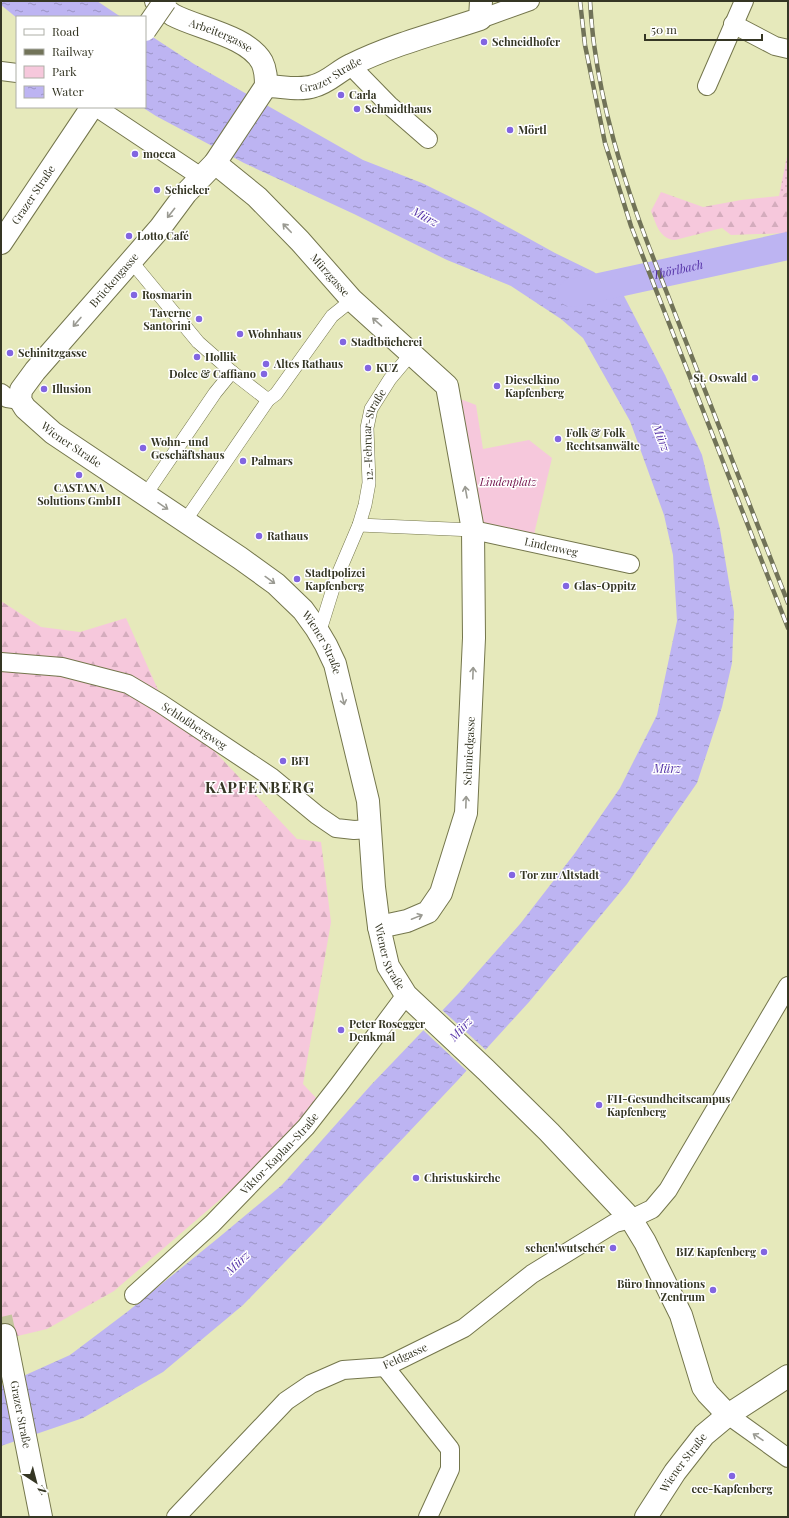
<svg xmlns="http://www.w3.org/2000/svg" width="789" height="1518" font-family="'Playfair Display',serif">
  <defs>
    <pattern id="grass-dots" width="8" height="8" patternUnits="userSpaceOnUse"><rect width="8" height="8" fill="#f6c8dc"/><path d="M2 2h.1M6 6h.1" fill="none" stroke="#d4acbd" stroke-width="1.8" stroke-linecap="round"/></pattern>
    <pattern id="forest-firs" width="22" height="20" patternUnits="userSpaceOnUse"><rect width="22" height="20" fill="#f6c8dc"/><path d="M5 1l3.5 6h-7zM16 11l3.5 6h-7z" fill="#d4acbd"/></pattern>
    <pattern id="water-ripples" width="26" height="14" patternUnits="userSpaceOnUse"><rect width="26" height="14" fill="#bdb4f2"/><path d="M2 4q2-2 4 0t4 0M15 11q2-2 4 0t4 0" fill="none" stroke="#9a93c4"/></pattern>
  </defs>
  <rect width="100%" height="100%" fill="#e6e9bb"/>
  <polygon fill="url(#grass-dots)" points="788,151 788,192 779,196"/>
  <g fill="url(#forest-firs)">
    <path d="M 661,192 L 703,207 L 741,200 L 779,196 L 788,192 L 788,233 L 731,235 L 722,228 L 675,240 C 659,239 656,223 651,211 Z"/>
    <polygon points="1,601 41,627 80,632 126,618 159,692 297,839 321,842 331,922 303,1084 318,1100 245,1178 114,1291 47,1329 1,1340"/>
  </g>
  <polygon fill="#f6c8dc" points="455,397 476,405 483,449 529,440 552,458 535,530 534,542 482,533"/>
  <g fill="url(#water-ripples)">
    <polygon points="1,1 97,1 121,17 17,18 1,5"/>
    <polygon points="145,32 194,64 363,160 422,183 477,210 555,253 594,272 624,296 665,375 702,455 720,529 734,612 732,663 722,707 697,783 627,884 529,1002 458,1080 325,1221 243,1305 163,1372 83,1418 1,1446 1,1386 70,1355 127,1312 217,1239 282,1185 371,1085 459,993 520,924 575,853 620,788 657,715 677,621 673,555 664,515 630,421 583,338 561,319 511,286 447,260 354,214 244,163 156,116 142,107 145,107"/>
  </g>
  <polygon fill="#e6e9bb" points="441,1009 487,1051 468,1072 422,1029"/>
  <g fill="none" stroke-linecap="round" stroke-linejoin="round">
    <path stroke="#bdb4f2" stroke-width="28" id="s1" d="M 572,293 L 788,246"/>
    <polyline stroke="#c3c59d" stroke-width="22" stroke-dasharray="22 11" stroke-linecap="butt" points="1,1317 5,1335"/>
    <defs>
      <g id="pedestrian">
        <polyline points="131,261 198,342 232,372 215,393 146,494"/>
        <polyline points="232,372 268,400"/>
        <polyline points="185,521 268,400 276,394 332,316 352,300"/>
        <polyline points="359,525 473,530"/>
        <path id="s2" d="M 316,628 L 322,624 L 336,579 L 359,525 L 365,505 L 369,483 L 367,428 L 371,409 L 390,379 L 411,354"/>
      </g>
      <g id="minor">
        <polyline points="480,19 530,1"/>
        <polyline points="733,24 775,46 788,49"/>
        <polyline points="350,65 389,105 428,139"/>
        <polyline points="1,71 17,73"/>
        <polyline points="707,86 744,1"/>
        <polyline points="96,107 201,177"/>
        <polyline points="1,393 7,398 20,400"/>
        <path id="s3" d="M 473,530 L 630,564"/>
        <path id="s4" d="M 1,662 L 62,667 L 128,684 L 160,703 L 271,777 L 317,815 L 336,828 L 354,830 L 370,829"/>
        <path id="s5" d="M 134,1295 L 212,1224 L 306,1127 L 338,1086 L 406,995"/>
        <polyline points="385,1367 450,1449 450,1469 428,1517"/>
        <polyline points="728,1415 788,1458"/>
        <polyline points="176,1517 286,1401 311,1384 343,1370 385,1367 464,1328 532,1274 615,1223 631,1219 652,1209 668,1190 788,986"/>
      </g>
      <g id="tertiary">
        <path id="s6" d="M 156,1 C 161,6 167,11 173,15 C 197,28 248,36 262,62 C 266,70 266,78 266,86 L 215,163 L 186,193 L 160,228 L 35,371 L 21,390 L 20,400 L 25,408 L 53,433 L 240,558 L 276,584 L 303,610 L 316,628 L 326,645 L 335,664 L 368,801 L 374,887 L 379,927 L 388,966 L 406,995 L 486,1070 L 549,1132 L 631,1219 L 645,1242 L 681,1315 L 703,1387 L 708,1394 L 728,1415"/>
        <path id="s7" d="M 266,86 C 281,86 299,91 314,86 C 329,82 338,71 351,65 C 391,45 438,33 480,19 L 481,1"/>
        <path id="s8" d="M 215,163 L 257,197 L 300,241 L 352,300 L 447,386 L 473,530 L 474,638 L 466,813 L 441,893 L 428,912 L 407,921 L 379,927"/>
      </g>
      <g id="primary">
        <path id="s9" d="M 646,1517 L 675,1472 L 704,1435 L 728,1415 L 788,1376"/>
      </g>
      <g id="trunk">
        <path id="s10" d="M 1,243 L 92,107"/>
        <path id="s11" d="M 5,1335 L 41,1517"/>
      </g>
    </defs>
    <use href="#pedestrian" stroke="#74764c" stroke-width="14"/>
    <use href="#minor" stroke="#74764c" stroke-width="20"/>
    <use href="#tertiary" stroke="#74764c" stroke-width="24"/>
    <use href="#primary" stroke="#74764c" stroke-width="24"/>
    <use href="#trunk" stroke="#74764c" stroke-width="24"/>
    <use href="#pedestrian" stroke="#fff" stroke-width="13"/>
    <use href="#minor" stroke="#fff" stroke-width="18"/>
    <use href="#tertiary" stroke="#fff" stroke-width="22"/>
    <use href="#primary" stroke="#fff" stroke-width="22"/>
    <use href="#trunk" stroke="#fff" stroke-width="22"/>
    <defs>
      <g id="rail">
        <polyline points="580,1 585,45 605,143 631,226 788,628"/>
        <path d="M 590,1 C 591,15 592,30 594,44 C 603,113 624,182 649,247 L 788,603"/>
      </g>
    </defs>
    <use href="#rail" stroke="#717358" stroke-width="4.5"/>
    <use href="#rail" stroke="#fff" stroke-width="3" stroke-dasharray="9" stroke-linecap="butt"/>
    <defs>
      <polyline id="trunk-bridge" points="145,30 165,1"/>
    </defs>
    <use href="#trunk-bridge" stroke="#74764c" stroke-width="24" stroke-linecap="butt"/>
    <use href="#trunk-bridge" stroke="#fff" stroke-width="22"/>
  </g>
  <defs><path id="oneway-shaft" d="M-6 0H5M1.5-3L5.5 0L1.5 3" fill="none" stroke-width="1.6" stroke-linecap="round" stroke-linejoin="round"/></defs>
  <g stroke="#9a9a92">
    <use href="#oneway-shaft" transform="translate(171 213) rotate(128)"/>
    <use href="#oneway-shaft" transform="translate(287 228) rotate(-134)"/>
    <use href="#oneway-shaft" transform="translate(77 322) rotate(131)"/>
    <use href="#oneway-shaft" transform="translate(377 322) rotate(-139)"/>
    <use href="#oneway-shaft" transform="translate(466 492) rotate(-100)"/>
    <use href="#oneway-shaft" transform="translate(163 506) rotate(34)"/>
    <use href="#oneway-shaft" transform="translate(270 580) rotate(36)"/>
    <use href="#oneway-shaft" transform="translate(473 673) rotate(-88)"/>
    <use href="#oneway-shaft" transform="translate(343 699) rotate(76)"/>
    <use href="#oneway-shaft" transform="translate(466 802) rotate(-88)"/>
    <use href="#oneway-shaft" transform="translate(417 917) rotate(-22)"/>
    <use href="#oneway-shaft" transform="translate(758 1437) rotate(-146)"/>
  </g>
  <g fill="#8265e1" stroke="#fff" stroke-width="1.5">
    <circle cx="484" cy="42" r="4"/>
    <circle cx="341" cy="95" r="4"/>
    <circle cx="357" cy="109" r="4"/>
    <circle cx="510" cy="130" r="4"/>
    <circle cx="135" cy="154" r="4"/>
    <circle cx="157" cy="190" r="4"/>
    <circle cx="129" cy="236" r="4"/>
    <circle cx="134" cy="295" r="4"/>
    <circle cx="199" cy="319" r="4"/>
    <circle cx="240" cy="334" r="4"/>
    <circle cx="343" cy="342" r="4"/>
    <circle cx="10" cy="353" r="4"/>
    <circle cx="197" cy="357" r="4"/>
    <circle cx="266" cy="364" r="4"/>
    <circle cx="368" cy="368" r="4"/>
    <circle cx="264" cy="374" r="4"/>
    <circle cx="755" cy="378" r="4"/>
    <circle cx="497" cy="386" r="4"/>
    <circle cx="44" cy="389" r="4"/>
    <circle cx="558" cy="439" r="4"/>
    <circle cx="143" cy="448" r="4"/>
    <circle cx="243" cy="461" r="4"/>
    <circle cx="79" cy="475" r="4"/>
    <circle cx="259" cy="536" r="4"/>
    <circle cx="297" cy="579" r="4"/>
    <circle cx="566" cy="586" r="4"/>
    <circle cx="283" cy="761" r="4"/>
    <circle cx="512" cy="875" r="4"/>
    <circle cx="341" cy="1030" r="4"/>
    <circle cx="599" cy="1105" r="4"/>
    <circle cx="416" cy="1178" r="4"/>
    <circle cx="613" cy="1248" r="4"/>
    <circle cx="764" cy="1252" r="4"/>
    <circle cx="713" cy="1290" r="4"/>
    <circle cx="732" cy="1476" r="4"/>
  </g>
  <g text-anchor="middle" stroke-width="3" stroke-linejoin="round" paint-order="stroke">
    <g font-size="11" fill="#353624" stroke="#fff">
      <text dy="4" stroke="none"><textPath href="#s6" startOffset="74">Arbeitergasse</textPath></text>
      <text dy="4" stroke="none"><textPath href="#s7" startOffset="68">Grazer Straße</textPath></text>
      <text dy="4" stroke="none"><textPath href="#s10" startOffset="58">Grazer Straße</textPath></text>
      <text dy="4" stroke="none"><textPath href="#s8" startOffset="161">Mürzgasse</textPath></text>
      <text transform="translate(114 280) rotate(-49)" y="4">Brückengasse</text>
      <text dy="4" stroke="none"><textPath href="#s2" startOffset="206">12.-Februar-Straße</textPath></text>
      <text dy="4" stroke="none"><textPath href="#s6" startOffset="619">Wiener Straße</textPath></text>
      <text dy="4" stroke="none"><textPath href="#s3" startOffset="80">Lindenweg</textPath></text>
      <text dy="4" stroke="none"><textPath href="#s6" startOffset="942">Wiener Straße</textPath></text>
      <text dy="4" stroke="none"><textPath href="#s4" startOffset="208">Schloßbergweg</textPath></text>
      <text transform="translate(469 751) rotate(-87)" y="4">Schmiedgasse</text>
      <text dy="4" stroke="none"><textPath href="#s6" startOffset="1266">Wiener Straße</textPath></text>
      <text dy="4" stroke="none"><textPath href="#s5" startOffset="203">Viktor-Kaplan-Straße</textPath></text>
      <text transform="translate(405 1356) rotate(-24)" y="4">Feldgasse</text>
      <text dy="4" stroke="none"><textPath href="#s11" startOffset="81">Grazer Straße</textPath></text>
      <text dy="4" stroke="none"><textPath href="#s9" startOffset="66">Wiener Straße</textPath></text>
    </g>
    <g font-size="11" font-weight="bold" fill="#353624" stroke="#fff" text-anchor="start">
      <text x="492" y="46">Schneidhofer</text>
      <text x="349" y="99">Carla</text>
      <text x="365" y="113">Schmidthaus</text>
      <text x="518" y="134">Mörtl</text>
      <text x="143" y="158">mocca</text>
      <text x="165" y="194">Schicker</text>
      <text x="137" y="240">Lotto Café</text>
      <text x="142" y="299">Rosmarin</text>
      <text x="191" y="317" text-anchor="end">Taverne<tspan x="191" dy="13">Santorini</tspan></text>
      <text x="248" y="338">Wohnhaus</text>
      <text x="351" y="346">Stadtbücherei</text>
      <text x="18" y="357">Schinitzgasse</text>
      <text x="205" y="361">Hollik</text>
      <text x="274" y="368">Altes Rathaus</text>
      <text x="376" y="372">KUZ</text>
      <text x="256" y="378" text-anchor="end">Dolce &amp; Caffiano</text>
      <text x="747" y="382" text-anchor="end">St. Oswald</text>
      <text x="505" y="384">Dieselkino<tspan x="505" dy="13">Kapfenberg</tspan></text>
      <text x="52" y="393">Illusion</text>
      <text x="566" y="437">Folk &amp; Folk<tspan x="566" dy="13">Rechtsanwälte</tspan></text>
      <text x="151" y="446">Wohn- und<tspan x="151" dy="13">Geschäftshaus</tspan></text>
      <text x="251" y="465">Palmars</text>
      <text x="79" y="492" text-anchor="middle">CASTANA<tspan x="79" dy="13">Solutions GmbH</tspan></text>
      <text x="267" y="540">Rathaus</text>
      <text x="305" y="577">Stadtpolizei<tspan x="305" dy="13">Kapfenberg</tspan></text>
      <text x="574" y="590">Glas-Oppitz</text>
      <text x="291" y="765">BFI</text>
      <text x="520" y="879">Tor zur Altstadt</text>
      <text x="349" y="1028">Peter Rosegger<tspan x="349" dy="13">Denkmal</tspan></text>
      <text x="607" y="1103">FH-Gesundheitscampus<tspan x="607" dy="13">Kapfenberg</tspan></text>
      <text x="424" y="1182">Christuskirche</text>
      <text x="605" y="1252" text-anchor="end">sehen!wutscher</text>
      <text x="756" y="1256" text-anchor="end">BIZ Kapfenberg</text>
      <text x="705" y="1288" text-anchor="end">Büro Innovations<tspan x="705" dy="13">Zentrum</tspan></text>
      <text x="732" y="1493" text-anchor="middle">ece-Kapfenberg</text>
    </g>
    <g font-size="11" font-style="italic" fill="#711049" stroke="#fff">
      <text x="508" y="486">Lindenplatz</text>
    </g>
    <g font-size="12" font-style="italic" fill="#5634a8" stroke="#fff">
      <text transform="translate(425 217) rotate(28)" y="4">Mürz</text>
      <text dy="4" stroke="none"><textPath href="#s1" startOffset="108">Thörlbach</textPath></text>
      <text transform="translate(661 438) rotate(69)" y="4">Mürz</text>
      <text x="667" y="773">Mürz</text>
      <text transform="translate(461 1029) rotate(-48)" y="4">Mürz</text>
      <text transform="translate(238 1263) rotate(-44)" y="4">Mürz</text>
    </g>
    <g font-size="15" font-weight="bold" letter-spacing="1" fill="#353624" stroke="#fff">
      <text x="260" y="793">KAPFENBERG</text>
    </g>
  </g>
  <rect width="789" height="1518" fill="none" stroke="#353624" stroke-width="4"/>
  <rect x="16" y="16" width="130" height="92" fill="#ffffff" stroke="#aeafa7"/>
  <rect x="24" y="29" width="20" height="6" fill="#ffffff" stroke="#aeafa7"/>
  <text x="52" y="36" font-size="12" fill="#353624">Road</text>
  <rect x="24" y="49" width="20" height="6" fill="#717358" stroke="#aeafa7"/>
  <text x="52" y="56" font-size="12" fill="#353624">Railway</text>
  <rect x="24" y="66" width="20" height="12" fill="#f6c8dc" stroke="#aeafa7"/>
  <text x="52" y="76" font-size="12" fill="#353624">Park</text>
  <rect x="24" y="86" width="20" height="12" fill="url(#water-ripples)" stroke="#aeafa7"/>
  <text x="52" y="96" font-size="12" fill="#353624">Water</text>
  <g transform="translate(36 1482) rotate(144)" stroke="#ffffff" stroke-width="3" paint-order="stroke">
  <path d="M0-3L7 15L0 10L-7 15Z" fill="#353624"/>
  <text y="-6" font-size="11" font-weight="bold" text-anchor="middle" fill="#353624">N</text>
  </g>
  <path d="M645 34v6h117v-6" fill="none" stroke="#353624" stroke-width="2"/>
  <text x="651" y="34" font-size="12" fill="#353624" stroke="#ffffff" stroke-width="3" paint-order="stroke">50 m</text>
</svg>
